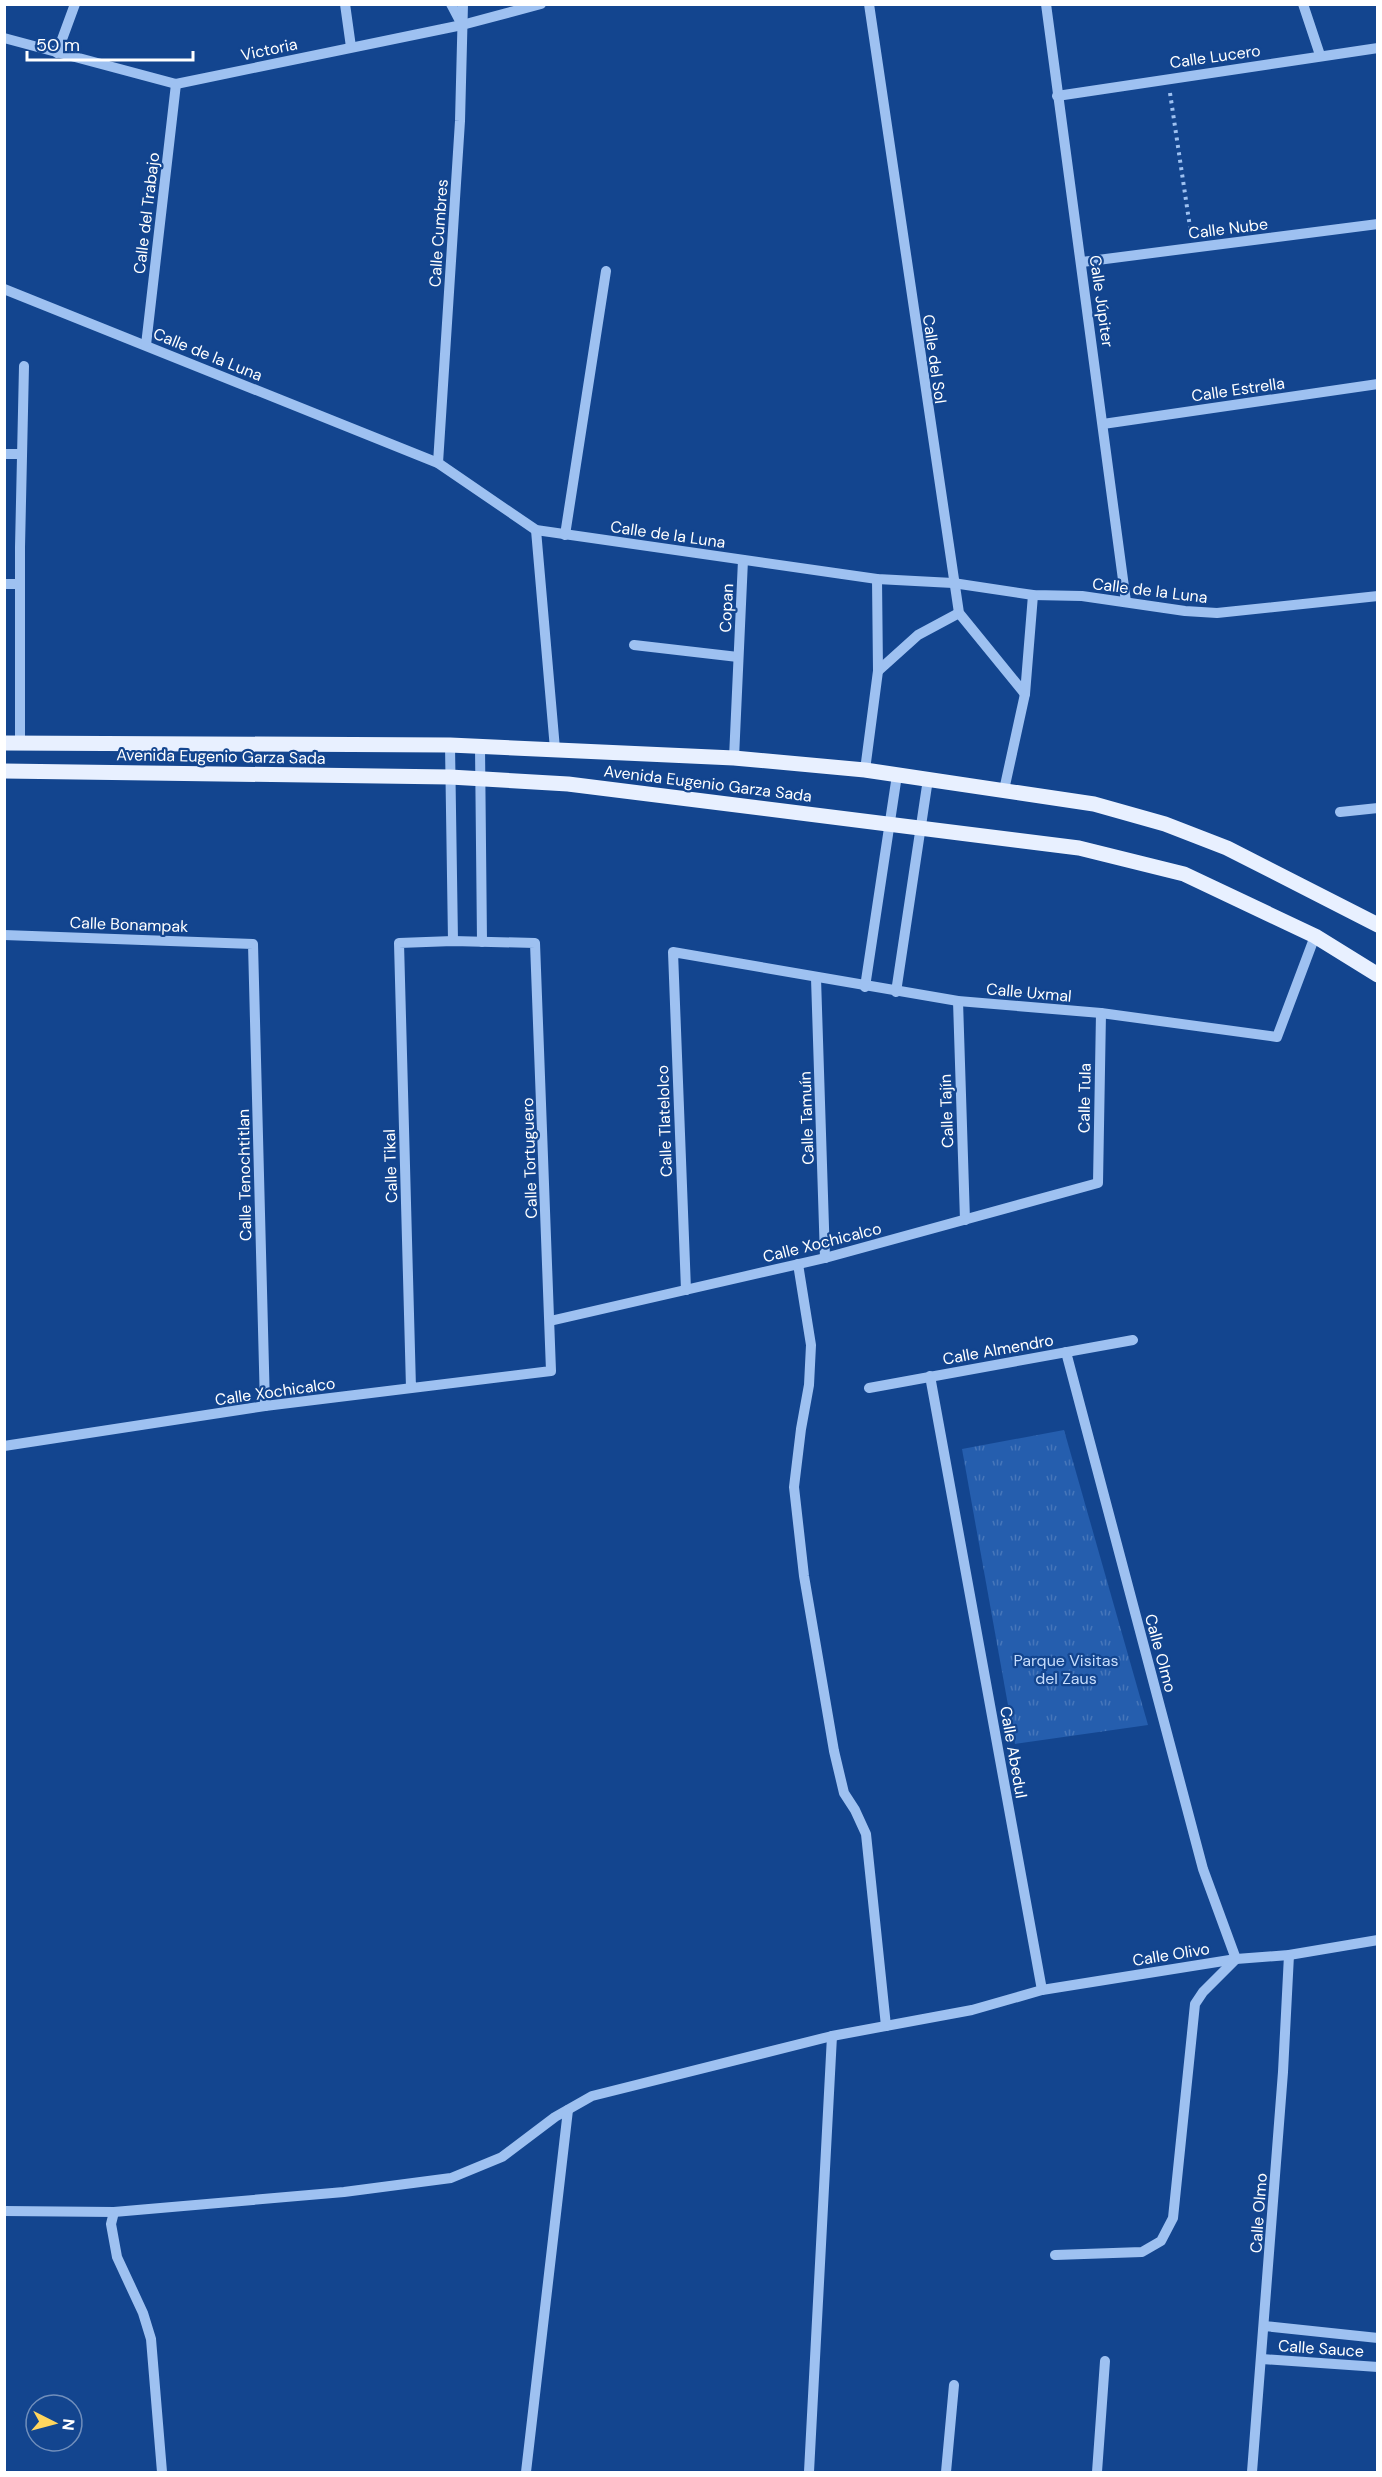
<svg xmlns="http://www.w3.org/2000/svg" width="1382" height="2477" font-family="'DM Sans',sans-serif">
  <defs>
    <pattern id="grass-tufts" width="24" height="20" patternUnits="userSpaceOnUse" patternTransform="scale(1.5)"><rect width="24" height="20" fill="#255eae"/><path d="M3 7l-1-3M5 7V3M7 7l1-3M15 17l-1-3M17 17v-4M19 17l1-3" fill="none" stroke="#4676ba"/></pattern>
  </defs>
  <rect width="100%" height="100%" fill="#13458f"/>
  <polygon fill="url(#grass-tufts)" points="1064,1430 1148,1725 1015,1744 962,1449"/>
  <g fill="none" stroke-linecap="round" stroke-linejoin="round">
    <polyline stroke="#9ec1f1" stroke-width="4" stroke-dasharray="3 4.5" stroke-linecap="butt" points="1170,93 1191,234"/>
    <g stroke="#9ec1f1" stroke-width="10">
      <polyline points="345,4 351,47"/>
      <polyline points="451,4 461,23"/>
      <polyline points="869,4 959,613 1025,694"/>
      <polyline points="1046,4 1126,602"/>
      <polyline points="1303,4 1320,55"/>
      <polyline points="4,38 176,84 462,25 541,4"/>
      <polyline points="57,53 75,4"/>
      <polyline points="1057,96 1378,48"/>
      <polyline points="1082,262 1378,224"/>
      <polyline points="4,289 438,463 536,530 877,579 953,583 1033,595 1082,596 1185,611 1217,613 1378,596"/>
      <polyline points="146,345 176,84"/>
      <polyline points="1103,424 1378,384"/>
      <polyline points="4,454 22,454"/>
      <polyline points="438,463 460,121 463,4"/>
      <polyline points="536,530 555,749"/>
      <polyline points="565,535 606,271"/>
      <polyline points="4,584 20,584"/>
      <polyline points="634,645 738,657"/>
      <polyline points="878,671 918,635 959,613"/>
      <polyline points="20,743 20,547 24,366"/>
      <polyline points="450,745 453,941"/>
      <polyline points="480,747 482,942"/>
      <polyline points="734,758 743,560"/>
      <polyline points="865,770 878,671 877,579"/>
      <polyline points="1004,790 1025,694 1033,595"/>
      <polyline points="1340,812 1378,808"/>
      <polyline points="4,935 253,944 265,1406"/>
      <polyline points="816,978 825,1258"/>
      <polyline points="865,987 897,775"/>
      <polyline points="896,992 928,779"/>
      <polyline points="958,1001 965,1220"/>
      <polyline points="798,1264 811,1345 809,1385 801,1429 794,1487 804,1576 834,1751 844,1793 855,1810 866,1834 886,2026"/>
      <polyline points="686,1290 673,952 958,1001 1101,1013 1277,1037 1315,936"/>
      <polyline points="550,1321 825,1258 1098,1183 1101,1013"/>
      <polyline points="930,1376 1042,1990"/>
      <polyline points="869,1388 1133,1340"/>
      <polyline points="4,1446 265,1406 551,1371 535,943 453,941 399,943 411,1388"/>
      <polyline points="4,2211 114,2212 344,2192 451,2178 502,2157 555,2117 592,2096 832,2036 972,2010 1042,1990 1236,1959 1289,1955 1378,1940"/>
      <polyline points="114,2212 111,2224 117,2257 143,2313 151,2339 162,2472"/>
      <polyline points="1055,2255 1142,2252 1161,2241 1173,2218 1195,2004 1203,1992 1236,1959 1203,1869 1066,1352"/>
      <polyline points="1264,2326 1378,2338"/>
      <polyline points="1262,2359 1378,2367"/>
      <polyline points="526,2472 568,2110"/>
      <polyline points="809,2472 832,2036"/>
      <polyline points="946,2472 954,2385"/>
      <polyline points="1097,2472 1105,2361"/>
      <polyline points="1252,2472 1283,2072 1289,1955"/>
    </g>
    <g stroke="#e8f0ff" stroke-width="15">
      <polyline points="4,743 450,745 734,758 865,770 1094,804 1165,824 1227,848 1378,925"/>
      <polyline points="4,771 450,777 568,784 1079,848 1184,874 1315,936 1378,975"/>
    </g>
  </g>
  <g text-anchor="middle" stroke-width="4.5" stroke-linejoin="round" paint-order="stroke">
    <g font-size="16" fill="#fff" stroke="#13458f">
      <text transform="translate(269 49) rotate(-12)" y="6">Victoria</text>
      <text transform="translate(1215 56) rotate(-8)" y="6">Calle Lucero</text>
      <text transform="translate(146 213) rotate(-83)" y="6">Calle del Trabajo</text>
      <text transform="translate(1228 228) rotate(-7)" y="6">Calle Nube</text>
      <text transform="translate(438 233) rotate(-86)" y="6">Calle Cumbres</text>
      <text transform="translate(1102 301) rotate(82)" y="6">Calle Júpiter</text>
      <text transform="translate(208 354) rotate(22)" y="6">Calle de la Luna</text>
      <text transform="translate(935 359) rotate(82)" y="6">Calle del Sol</text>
      <text transform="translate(1238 389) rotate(-8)" y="6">Calle Estrella</text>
      <text transform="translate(668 534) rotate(8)" y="6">Calle de la Luna</text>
      <text transform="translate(1150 590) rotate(7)" y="6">Calle de la Luna</text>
      <text transform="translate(726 608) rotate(-87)" y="6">Copan</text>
      <text transform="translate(221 756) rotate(1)" y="6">Avenida Eugenio Garza Sada</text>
      <text transform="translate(708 783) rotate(7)" y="6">Avenida Eugenio Garza Sada</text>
      <text transform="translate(129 924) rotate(2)" y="6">Calle Bonampak</text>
      <text transform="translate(1029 992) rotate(5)" y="6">Calle Uxmal</text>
      <text transform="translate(1084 1098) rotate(-89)" y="6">Calle Tula</text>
      <text transform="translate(946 1111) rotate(-92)" y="6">Calle Tajín</text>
      <text transform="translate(806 1118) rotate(-92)" y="6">Calle Tamuín</text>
      <text transform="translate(664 1121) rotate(-92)" y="6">Calle Tlatelolco</text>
      <text transform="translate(529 1158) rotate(-92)" y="6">Calle Tortuguero</text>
      <text transform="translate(390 1166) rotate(-92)" y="6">Calle Tikal</text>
      <text transform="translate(244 1175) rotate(-91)" y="6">Calle Tenochtitlan</text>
      <text transform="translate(822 1242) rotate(-14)" y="6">Calle Xochicalco</text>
      <text transform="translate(998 1349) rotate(-10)" y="6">Calle Almendro</text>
      <text transform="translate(275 1391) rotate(-8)" y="6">Calle Xochicalco</text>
      <text transform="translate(1161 1653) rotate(75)" y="6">Calle Olmo</text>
      <text transform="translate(1014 1752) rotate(80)" y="6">Calle Abedul</text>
      <text transform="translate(1171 1954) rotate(-9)" y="6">Calle Olivo</text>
      <text transform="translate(1258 2213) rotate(-86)" y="6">Calle Olmo</text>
      <text transform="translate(1321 2348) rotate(4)" y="6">Calle Sauce</text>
    </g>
    <g font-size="16" fill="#c5dcfc" stroke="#13458f">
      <text x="1066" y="1666">Parque Visitas<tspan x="1066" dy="18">del Zaus</tspan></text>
    </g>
  </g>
  <rect width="1382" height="2477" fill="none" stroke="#ffffff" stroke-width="12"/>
  <g transform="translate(54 2423) rotate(96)"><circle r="28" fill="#13458f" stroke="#718fbc" stroke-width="1.5"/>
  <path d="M0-4.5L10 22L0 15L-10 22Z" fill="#ffd65e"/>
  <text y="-9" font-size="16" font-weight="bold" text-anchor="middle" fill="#ffffff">N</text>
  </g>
  <path d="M27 51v9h166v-9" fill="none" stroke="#ffffff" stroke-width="3"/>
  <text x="36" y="51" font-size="18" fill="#ffffff" stroke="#13458f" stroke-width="4.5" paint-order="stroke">50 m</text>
</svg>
